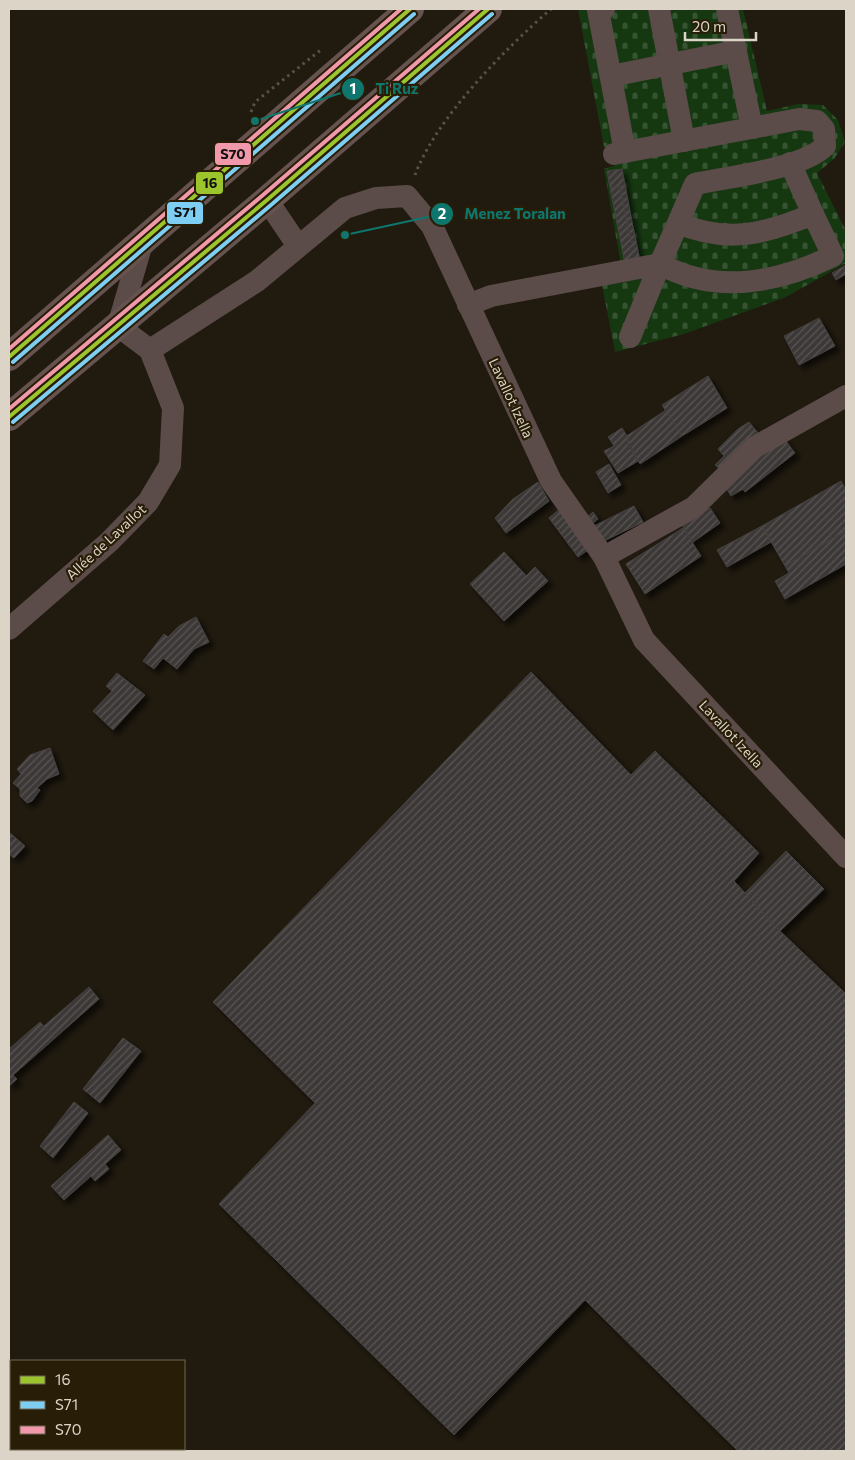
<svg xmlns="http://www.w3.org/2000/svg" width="855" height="1460" font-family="Commissioner,sans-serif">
  <defs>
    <pattern id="cemetery-stones" width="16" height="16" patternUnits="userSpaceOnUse" patternTransform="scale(1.25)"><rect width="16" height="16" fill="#163811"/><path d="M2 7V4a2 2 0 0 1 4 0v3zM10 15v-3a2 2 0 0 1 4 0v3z" fill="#375432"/></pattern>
    <pattern id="building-hatch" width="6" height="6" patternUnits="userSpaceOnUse" patternTransform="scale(1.25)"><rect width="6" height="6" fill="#3e3938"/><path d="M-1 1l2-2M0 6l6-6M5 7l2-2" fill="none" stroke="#595553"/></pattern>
    <filter id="shadow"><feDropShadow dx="4.5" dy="4.5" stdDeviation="2.5" flood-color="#0009"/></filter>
  </defs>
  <rect width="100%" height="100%" fill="#201a0f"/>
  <polygon fill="url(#cemetery-stones)" points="578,9 743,9 767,111 798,104 823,105 838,120 845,142 834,159 817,173 846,231 846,263 786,297 684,334 615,352 602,285 624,282 604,169 616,165 612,146 604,147"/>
  <g fill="url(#building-hatch)" stroke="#454242" filter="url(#shadow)">
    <polygon points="622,169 632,222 636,241 631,242 620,186 610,188 607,171"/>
    <polygon points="620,186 631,242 636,241 640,261 625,264 610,188"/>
    <polygon points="846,265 846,274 836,280 832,273"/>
    <polygon points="819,318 835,346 799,365 784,336"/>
    <polygon points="708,376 727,408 682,436 662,405"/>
    <polygon points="666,410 682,436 640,464 625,437"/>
    <polygon points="749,422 759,434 720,469 715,465 724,456 718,449 738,429"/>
    <polygon points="622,428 627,436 628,445 638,461 618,473 604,451 614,446 608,437"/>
    <polygon points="782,436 795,453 745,492 743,489 731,496 725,486"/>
    <polygon points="609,464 621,485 608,493 596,472"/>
    <polygon points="841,481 846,490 846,531 785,566 762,526"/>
    <polygon points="538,482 549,501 506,533 495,518 513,499"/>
    <polygon points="634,506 643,522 602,542 592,527"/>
    <polygon points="561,508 592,547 578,557 549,518"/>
    <polygon points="710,508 720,523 693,542 682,525"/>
    <polygon points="593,512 598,519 590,525 586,518"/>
    <polygon points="762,526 771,542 727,567 717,550"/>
    <polygon points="683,528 701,556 645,594 626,564"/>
    <polygon points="846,531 846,564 785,599 775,581 789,573 785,566"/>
    <polygon points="504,552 539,589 504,621 470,584"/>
    <polygon points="535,567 548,581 539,589 526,576"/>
    <polygon points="196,617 209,642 194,649 177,669 163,658 154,669 143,661 164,634 168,637 179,626"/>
    <polygon points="531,672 631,775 655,751 759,853 734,881 780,931 846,994 846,1451 738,1451 585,1300 454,1435 219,1204 315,1103 213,1002"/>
    <polygon points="117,673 145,695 113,730 93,711 112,691 106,686"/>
    <polygon points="50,748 59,774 47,779 37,788 40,790 32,801 27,803 20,796 20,789 13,783 21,774 17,769 30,755"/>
    <polygon points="9,832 25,846 14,858 9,854"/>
    <polygon points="786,851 824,889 780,931 745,893"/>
    <polygon points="89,987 99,999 55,1038 44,1026"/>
    <polygon points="40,1022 55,1038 13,1075 17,1079 9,1086 9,1049"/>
    <polygon points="123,1038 141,1051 100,1103 83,1089"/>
    <polygon points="74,1102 88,1113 53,1158 40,1146"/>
    <polygon points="108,1135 121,1150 105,1164 109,1169 95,1181 91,1176 64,1200 51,1186"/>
  </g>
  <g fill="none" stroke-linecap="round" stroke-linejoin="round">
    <g stroke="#5a4f4a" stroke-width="3" stroke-dasharray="2.5 4" stroke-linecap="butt">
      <polyline points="251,112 255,102 322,49"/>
      <path d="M 415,175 C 436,118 505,49 551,9"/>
    </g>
    <g stroke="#5b4b49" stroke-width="22">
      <polyline points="604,9 598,10 625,152"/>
      <polyline points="659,9 684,141"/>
      <polyline points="727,9 752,128"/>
      <polyline points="611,76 736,51"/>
      <path d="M 614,154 L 799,119 L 817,121 L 824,129 L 825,146 C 802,169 728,177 695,184 L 678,223 C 727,244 766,234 813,214 L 833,256 C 777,283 717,295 660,264 L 678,223"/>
      <polyline points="790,163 813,214"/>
      <polyline points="267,200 298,246"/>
      <polyline points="143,240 118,326 150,350"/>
      <polyline points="468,305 491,296 660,264 630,337"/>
      <polyline points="150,350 257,281 345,208 376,198 407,196 432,226 551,481 604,557 644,640 846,857"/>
      <polyline points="604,557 694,507 755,447 846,396"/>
      <polyline points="9,629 109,542 148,502 170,465 173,408 150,350"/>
    </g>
    <g stroke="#66524e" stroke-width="28">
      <polyline points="9,357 410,9"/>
      <polyline points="9,417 267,200 488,9"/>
    </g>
    <defs>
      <g id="bus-1">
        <polyline points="9,357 410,9"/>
        <polyline points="9,417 267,200 488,9"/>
      </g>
      <g id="bus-2">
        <polyline points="13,362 414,14"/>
        <polyline points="13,422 271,205 492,14"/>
      </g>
      <g id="bus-3">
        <polyline points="9,349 401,9"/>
        <polyline points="9,409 263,195 479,9"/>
      </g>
    </defs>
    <use href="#bus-1" stroke="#281d07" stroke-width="8"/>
    <use href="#bus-2" stroke="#281d07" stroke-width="8"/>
    <use href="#bus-3" stroke="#281d07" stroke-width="8"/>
    <use href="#bus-1" stroke="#9cc42c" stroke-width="4"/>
    <use href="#bus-2" stroke="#7ecef3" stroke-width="4"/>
    <use href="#bus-3" stroke="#f298ab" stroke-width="4"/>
  </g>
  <g text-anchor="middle" stroke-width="4.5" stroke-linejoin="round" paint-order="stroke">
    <g font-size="14" fill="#dbd4c7" stroke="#281d07">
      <text transform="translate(511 398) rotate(65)" y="5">Lavallot Izella</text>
      <text transform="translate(106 542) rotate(-43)" y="5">Allée de Lavallot</text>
      <text transform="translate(731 734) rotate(47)" y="5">Lavallot Izella</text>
    </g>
  </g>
  <path fill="none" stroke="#0f766e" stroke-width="2" d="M255 121L353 89M345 235L442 214"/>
  <g fill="#0f766e" stroke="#281d07" stroke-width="2">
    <circle cx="255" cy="121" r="5"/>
    <circle cx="345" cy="235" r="5"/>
    <circle cx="353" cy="89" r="12"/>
    <circle cx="442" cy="214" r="12"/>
  </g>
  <g font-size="15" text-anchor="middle" font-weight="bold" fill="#fff">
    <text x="353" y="94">1</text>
    <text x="442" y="219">2</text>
  </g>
  <g font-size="15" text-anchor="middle" font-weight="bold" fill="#0f766e" stroke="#281d07" stroke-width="4.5" stroke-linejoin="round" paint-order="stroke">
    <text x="397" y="94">Ti Ruz</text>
    <text x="515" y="219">Menez Toralan</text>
  </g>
  <g stroke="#281d07" stroke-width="2">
    <rect x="214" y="142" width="38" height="24" rx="5" fill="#f298ab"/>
    <rect x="195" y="171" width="29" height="24" rx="5" fill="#9cc42c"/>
    <rect x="166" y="201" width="38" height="24" rx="5" fill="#7ecef3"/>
  </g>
  <g font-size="14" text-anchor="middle" font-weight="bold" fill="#111">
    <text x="233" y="159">S70</text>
    <text x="210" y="188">16</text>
    <text x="185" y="217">S71</text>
  </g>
  <rect width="855" height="1460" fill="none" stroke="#dbd4c7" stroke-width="20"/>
  <rect x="10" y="1360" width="175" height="90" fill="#281d07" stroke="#706654"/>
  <rect x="20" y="1376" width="25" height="8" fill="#9cc42c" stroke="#706654"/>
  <text x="55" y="1385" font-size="15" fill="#dbd4c7">16</text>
  <rect x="20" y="1401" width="25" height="8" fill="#7ecef3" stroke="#706654"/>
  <text x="55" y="1410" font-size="15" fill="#dbd4c7">S71</text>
  <rect x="20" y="1426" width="25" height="8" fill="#f298ab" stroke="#706654"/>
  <text x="55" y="1435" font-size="15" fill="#dbd4c7">S70</text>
  <path d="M685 32v8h71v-8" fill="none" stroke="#dbd4c7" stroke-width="2.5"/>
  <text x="692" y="32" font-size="15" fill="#dbd4c7" stroke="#281d07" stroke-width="4" paint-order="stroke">20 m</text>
</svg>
